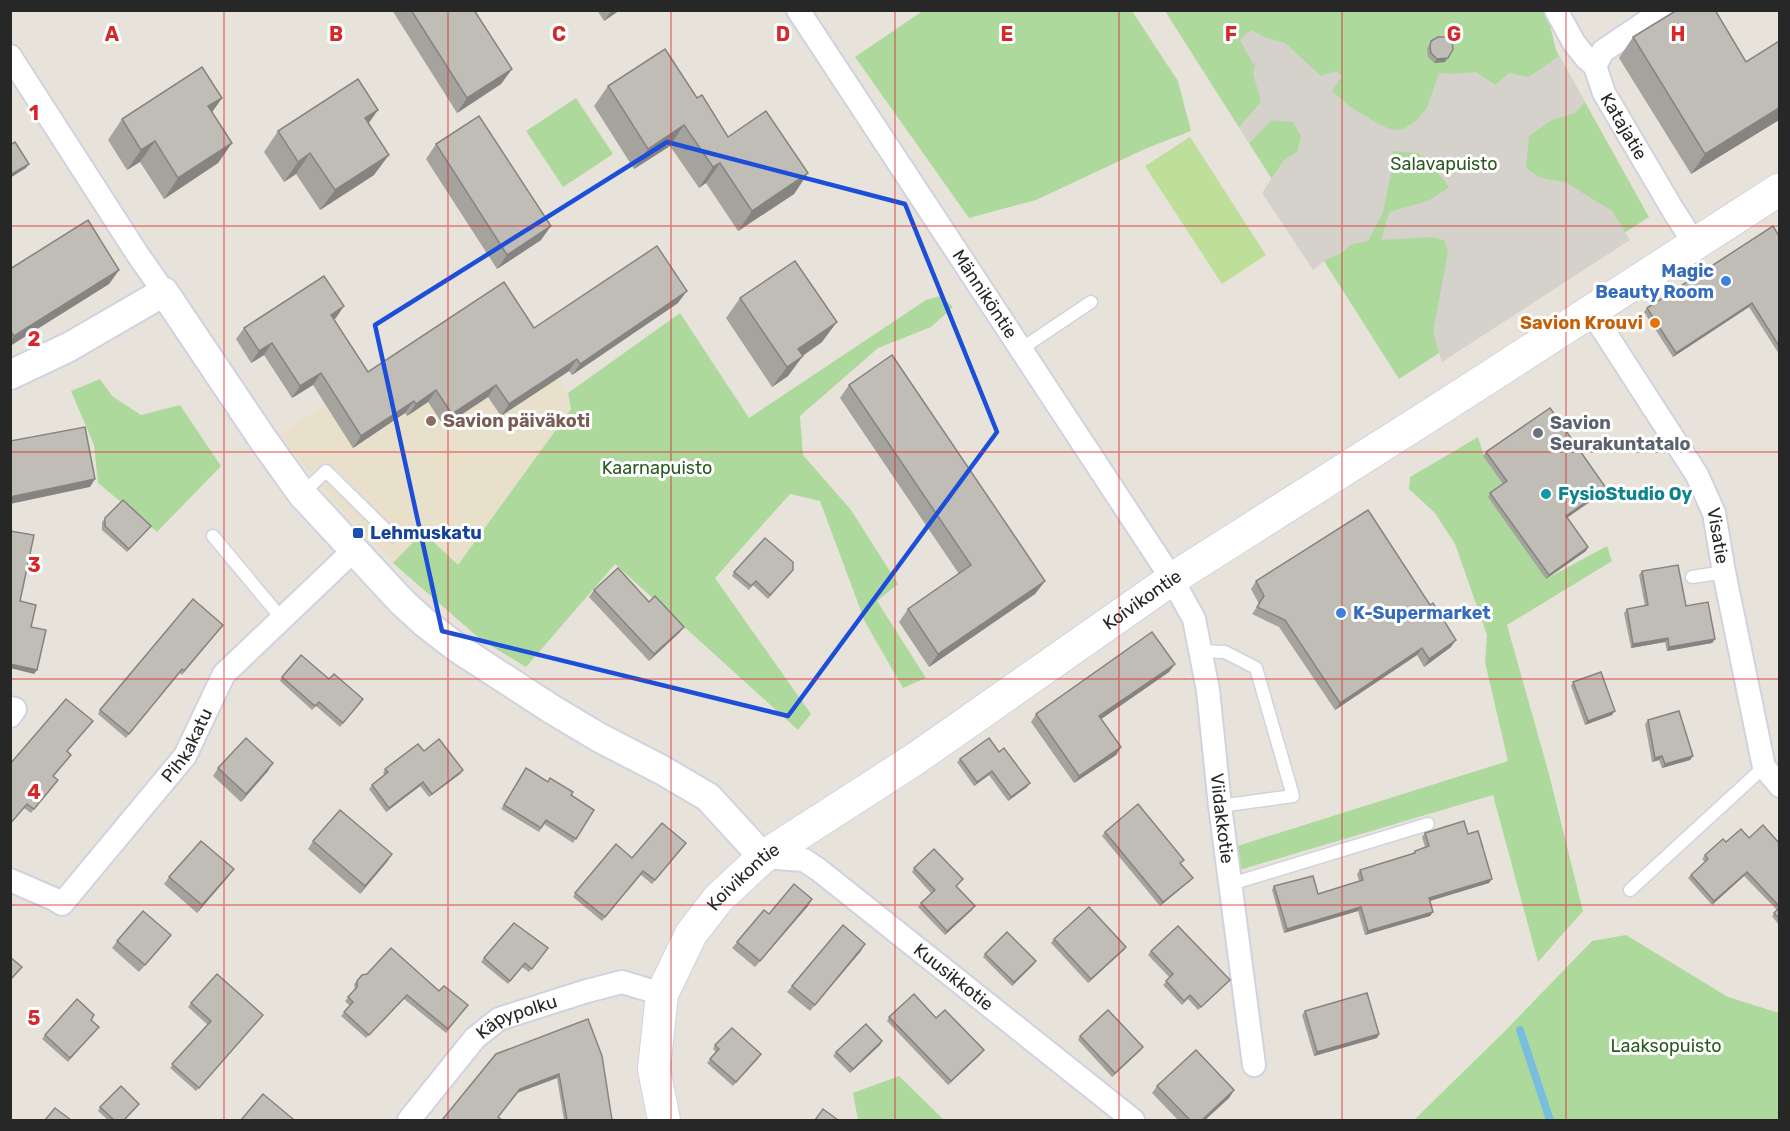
<svg xmlns="http://www.w3.org/2000/svg" width="1790" height="1131" font-family="Rubik,sans-serif">
  <rect width="100%" height="100%" fill="#e8e3da"/>
  <polygon fill="#e8e0cb" points="500,288 568,393 571,409 458,566 423,532 393,563 318,484 281,434"/>
  <g fill="#aed99d">
    <polygon points="924,10 1132,11 1178,81 1191,131 1147,148 1036,200 969,218 855,57"/>
    <polygon points="1165,11 1543,11 1550,25 1556,50 1649,217 1399,379"/>
    <polygon points="576,98 613,154 563,187 526,131"/>
    <polygon points="940,296 953,307 931,327 878,348 800,416 803,455 851,510 898,584 877,601 926,678 903,688 865,622 820,501 790,494 715,578 811,714 798,730 615,564 526,667 480,639 393,563 423,532 458,565 571,409 568,393 680,313 749,418 926,300"/>
    <polygon points="100,379 112,396 141,415 180,405 221,466 157,532 98,483 94,445 71,391"/>
    <polygon points="1478,437 1484,456 1504,485 1546,579 1607,546 1612,561 1507,625 1549,774 1583,911 1538,962 1493,795 1236,871 1234,847 1508,761 1485,662 1487,635 1455,544 1435,513 1409,489 1410,477"/>
    <polygon points="1626,935 1728,997 1779,1013 1779,1120 1414,1120 1506,1030 1592,941"/>
    <polygon points="899,1076 944,1120 858,1120 853,1093"/>
  </g>
  <polygon fill="#bedf9a" points="1190,137 1266,255 1222,284 1145,166"/>
  <polygon fill="#d5d2cc" points="1251,30 1267,38 1285,43 1321,76 1336,71 1342,76 1332,91 1352,108 1375,122 1389,129 1401,130 1416,121 1427,108 1439,73 1452,74 1476,72 1495,85 1509,73 1529,77 1559,56 1585,102 1575,113 1552,120 1529,136 1526,168 1541,178 1565,182 1612,211 1630,240 1442,362 1433,332 1448,252 1445,241 1433,237 1381,240 1389,212 1428,201 1449,187 1427,159 1418,153 1392,151 1394,159 1383,212 1368,241 1352,244 1341,253 1324,261 1313,270 1262,193 1283,161 1297,152 1301,136 1293,122 1272,120 1249,143 1239,127 1261,102 1253,73 1256,62 1253,64 1240,40"/>
  <g fill="none" stroke-linecap="round" stroke-linejoin="round">
    <polyline stroke="#79bedf" stroke-width="8" points="1520,1030 1550,1120"/>
    <defs>
      <g id="service">
        <polyline points="1021,349 1091,302"/>
        <polyline points="302,494 326,471 392,536"/>
        <polyline points="213,536 282,619"/>
        <polyline points="1692,577 1724,572"/>
        <polyline points="1201,651 1225,652 1256,668 1293,796 1220,806"/>
        <polyline points="1231,884 1428,824"/>
        <polyline points="1630,890 1764,767"/>
      </g>
      <g id="minor">
        <path id="s1" d="M 798,10 L 1172,579 L 1194,619 L 1208,690 L 1220,806 L 1254,1065"/>
        <path id="s2" d="M 1556,10 L 1574,43 L 1587,59 L 1595,66 L 1604,93 L 1673,210 L 1694,243"/>
        <polyline points="10,56 138,255 164,292"/>
        <polyline points="1595,66 1603,51 1664,10"/>
        <path id="s3" d="M 1591,311 L 1697,475 L 1714,513 L 1724,572 L 1764,767 L 1780,786"/>
        <polyline points="10,708 15,709 10,716"/>
        <path id="s4" d="M 763,857 L 804,860 L 819,870 L 1133,1120"/>
        <path id="s5" d="M 10,880 L 54,899 L 62,904 L 185,756 L 224,674 L 353,551"/>
        <path id="s6" d="M 409,1120 L 475,1038 L 499,1019 L 587,991 L 622,982 L 662,994"/>
      </g>
      <polyline id="tertiary" points="10,375 69,347 164,292 264,441 302,494 402,602 425,623 456,647 553,710 600,738 662,770 708,797 763,857"/>
      <g id="secondary">
        <path id="s7" d="M 664,1120 L 654,1069 L 662,994 L 691,934 L 718,899 L 763,857 L 915,759 L 1172,579 L 1438,410 L 1780,189"/>
      </g>
    </defs>
    <use href="#service" stroke="#d0d2df" stroke-width="15"/>
    <use href="#minor" stroke="#d0d2df" stroke-width="26"/>
    <use href="#tertiary" stroke="#d0d2df" stroke-width="32"/>
    <use href="#secondary" stroke="#d0d2df" stroke-width="34"/>
    <use href="#service" stroke="#fff" stroke-width="12"/>
    <use href="#minor" stroke="#fff" stroke-width="22"/>
    <use href="#tertiary" stroke="#fff" stroke-width="28"/>
    <use href="#secondary" stroke="#fff" stroke-width="32"/>
  </g>
  <g fill="#a5a39d">
    <polygon points="392,10 474,10 512,69 501,84 457,113"/>
    <polygon points="597,10 620,10 604,21"/>
    <polygon points="1633,37 1779,120 1691,174 1619,58"/>
    <polygon points="1431,41 1445,62 1434,63 1428,57 1427,49"/>
    <polygon points="608,86 697,98 728,137 808,173 794,194 738,231 706,183 699,188 670,146 634,169 594,106"/>
    <polygon points="222,98 212,112 232,143 218,163 164,199 140,162 127,170 108,140 122,119"/>
    <polygon points="368,124 374,175 320,210 296,174 284,182 264,152 278,131"/>
    <polygon points="436,144 541,240 497,269 426,159"/>
    <polygon points="1779,236 1779,354 1749,307 1673,357 1644,312 1647,308"/>
    <polygon points="10,269 119,270 109,284 10,346"/>
    <polygon points="740,298 822,342 802,356 788,376 772,387 726,318"/>
    <polygon points="678,303 572,375 569,371 501,416 488,397 444,426 428,402 407,416 405,413 353,448 313,385 292,398 264,355 251,363 236,339 244,328 336,318 334,319 368,372 534,328"/>
    <polygon points="849,385 1045,581 1035,594 929,667 899,622 908,609 959,574 840,398"/>
    <polygon points="1486,452 1604,492 1567,517 1588,547 1586,551 1546,579 1488,497 1490,493 1503,484 1483,456"/>
    <polygon points="105,518 151,526 127,552 102,530 102,522"/>
    <polygon points="1642,571 1686,606 1715,639 1712,643 1667,651 1665,642 1631,648 1624,613 1627,609 1645,606 1639,575"/>
    <polygon points="734,572 790,574 768,599 753,585 749,590 732,576"/>
    <polygon points="1256,581 1451,647 1424,667 1417,655 1335,710 1279,627 1252,614 1259,604 1251,589"/>
    <polygon points="594,590 649,602 684,627 679,633 649,661 589,597"/>
    <polygon points="220,629 182,675 180,673 126,738 98,714 100,710"/>
    <polygon points="1175,664 1169,672 1101,719 1121,747 1116,755 1074,783 1031,722 1036,714"/>
    <polygon points="282,677 329,679 363,699 340,727 316,706 312,710 280,681"/>
    <polygon points="1573,682 1612,715 1585,725 1571,686"/>
    <polygon points="1648,720 1693,756 1690,760 1662,768 1659,760 1652,762 1645,724"/>
    <polygon points="93,721 67,751 71,755 54,776 55,784 31,813 24,808 10,764"/>
    <polygon points="424,751 463,770 460,774 429,797 420,786 386,812 369,789 372,785 385,775 383,773 385,769"/>
    <polygon points="999,752 1027,787 1008,801 989,775 974,786 957,762 960,759"/>
    <polygon points="218,768 268,771 241,802 213,776"/>
    <polygon points="526,768 594,810 573,843 544,824 539,832 501,809"/>
    <polygon points="1105,832 1181,864 1190,881 1160,906 1102,836"/>
    <polygon points="1425,833 1468,834 1489,883 1430,901 1433,912 1430,916 1365,935 1358,911 1284,933 1272,890 1274,886 1318,894 1359,881 1357,874 1360,870 1413,853 1415,851 1425,847 1422,837"/>
    <polygon points="1749,838 1779,843 1779,925 1772,916 1777,910 1744,876 1712,905 1688,878 1691,875 1705,862 1702,859 1705,855 1726,842"/>
    <polygon points="313,841 392,854 360,894 308,849"/>
    <polygon points="686,843 652,884 641,875 602,921 573,897 575,893 632,858"/>
    <polygon points="914,868 963,879 956,887 972,910 945,935 918,907 931,893 912,872"/>
    <polygon points="169,877 228,877 197,913 164,884"/>
    <polygon points="808,906 755,967 732,948 737,942 769,914"/>
    <polygon points="171,935 165,943 139,972 112,948 117,941"/>
    <polygon points="1054,939 1126,947 1124,950 1088,983 1051,943"/>
    <polygon points="548,948 529,972 522,967 508,984 481,962 484,958"/>
    <polygon points="861,951 810,1011 787,992 792,986"/>
    <polygon points="1151,951 1230,980 1227,983 1198,1010 1188,999 1182,1005 1163,985 1170,978 1148,955"/>
    <polygon points="985,954 1034,964 1012,986 983,957"/>
    <polygon points="357,981 439,991 468,1005 446,1033 404,999 366,1038 341,1016 350,1006 345,1001 355,990 354,984"/>
    <polygon points="191,1003 260,1018 196,1091 170,1068 208,1025 188,1007"/>
    <polygon points="1305,1011 1379,1034 1377,1038 1314,1056 1302,1015"/>
    <polygon points="889,1017 936,1018 981,1054 948,1085 887,1021"/>
    <polygon points="588,1019 612,1120 564,1120 557,1078 442,1120"/>
    <polygon points="91,1020 99,1027 68,1062 42,1039 45,1035"/>
    <polygon points="1080,1036 1143,1047 1140,1051 1112,1077 1078,1040"/>
    <polygon points="715,1045 759,1058 733,1086 707,1063 716,1052 713,1049"/>
    <polygon points="880,1045 850,1073 833,1056 836,1052"/>
    <polygon points="1157,1086 1234,1090 1229,1098 1205,1120 1178,1120 1152,1093"/>
    <polygon points="139,1104 125,1120 108,1120 98,1111 100,1107"/>
  </g>
  <g fill="#868480">
    <polygon points="612,10 620,10 604,21"/>
    <polygon points="1448,58 1445,62 1434,63 1437,59"/>
    <polygon points="512,69 501,84 457,113 467,98"/>
    <polygon points="222,98 208,118 208,106"/>
    <polygon points="1779,108 1779,120 1691,174 1705,154"/>
    <polygon points="378,110 364,130 365,118"/>
    <polygon points="684,125 670,146 634,169 648,149"/>
    <polygon points="155,141 140,162 127,170 141,150"/>
    <polygon points="232,143 218,163 164,199 178,178"/>
    <polygon points="310,153 296,174 284,182 298,162"/>
    <polygon points="389,155 374,175 320,210 335,190"/>
    <polygon points="720,163 706,183 699,188 713,167"/>
    <polygon points="29,164 26,168 10,178 10,175"/>
    <polygon points="808,173 794,194 738,231 752,211"/>
    <polygon points="551,226 541,240 497,269 507,255"/>
    <polygon points="119,270 109,284 10,346 10,341 14,336"/>
    <polygon points="687,291 678,303 572,375 580,364"/>
    <polygon points="1752,303 1749,307 1673,357 1676,353"/>
    <polygon points="344,306 336,318 322,327 331,315"/>
    <polygon points="837,322 822,342 787,367 798,349"/>
    <polygon points="272,343 264,355 251,363 259,351"/>
    <polygon points="803,356 788,376 772,387 787,367"/>
    <polygon points="577,359 569,371 501,416 509,404"/>
    <polygon points="321,373 313,385 292,398 300,386"/>
    <polygon points="496,385 488,397 444,426 452,414"/>
    <polygon points="436,390 428,402 407,416 416,404"/>
    <polygon points="414,401 405,413 353,448 361,436"/>
    <polygon points="95,479 90,487 10,504 10,497"/>
    <polygon points="1606,488 1604,492 1564,520 1566,516"/>
    <polygon points="1588,547 1586,551 1546,579 1549,575"/>
    <polygon points="1045,581 1035,594 929,667 938,654"/>
    <polygon points="684,627 679,633 649,661 654,654"/>
    <polygon points="1668,638 1665,642 1631,648 1633,644"/>
    <polygon points="1715,639 1712,643 1667,651 1669,647"/>
    <polygon points="1456,640 1451,647 1424,667 1429,659"/>
    <polygon points="1422,648 1417,655 1335,710 1340,703"/>
    <polygon points="10,664 37,670 34,674 10,668"/>
    <polygon points="1175,664 1169,672 1094,724 1099,716"/>
    <polygon points="1615,711 1612,715 1585,725 1588,721"/>
    <polygon points="1121,747 1116,755 1074,783 1079,776"/>
    <polygon points="1662,756 1659,760 1652,762 1655,758"/>
    <polygon points="1693,756 1690,760 1662,768 1665,764"/>
    <polygon points="273,763 268,771 241,802 246,794"/>
    <polygon points="463,770 460,774 429,797 432,794"/>
    <polygon points="992,771 989,775 974,786 977,782"/>
    <polygon points="423,782 420,786 386,812 389,808"/>
    <polygon points="1030,783 1027,787 1008,801 1011,797"/>
    <polygon points="392,854 387,862 360,894 365,886"/>
    <polygon points="234,869 228,877 197,913 202,905"/>
    <polygon points="1747,872 1744,876 1712,905 1714,901"/>
    <polygon points="1193,878 1190,881 1160,906 1163,902"/>
    <polygon points="1492,879 1489,883 1426,902 1429,898"/>
    <polygon points="812,899 808,906 755,967 760,961"/>
    <polygon points="975,906 972,910 945,935 947,931"/>
    <polygon points="1361,907 1358,911 1284,933 1287,929"/>
    <polygon points="1433,912 1430,916 1365,935 1368,931"/>
    <polygon points="865,944 861,951 810,1011 815,1005"/>
    <polygon points="1126,947 1124,950 1088,983 1091,979"/>
    <polygon points="1036,961 1034,964 1012,986 1014,982"/>
    <polygon points="1379,1034 1377,1038 1314,1056 1317,1052"/>
    <polygon points="882,1041 880,1045 850,1073 853,1069"/>
    <polygon points="1143,1047 1140,1051 1112,1077 1115,1073"/>
    <polygon points="984,1050 981,1054 948,1085 951,1081"/>
    <polygon points="559,1074 557,1078 517,1093 520,1089"/>
    <polygon points="1234,1090 1229,1098 1205,1120 1202,1120"/>
  </g>
  <g fill="#c0bdb7" stroke="#868480" stroke-width="1.5">
    <polygon points="411,10 474,10 512,69 467,98"/>
    <polygon points="1677,10 1715,10 1746,62 1779,41 1779,108 1705,154 1633,37"/>
    <polygon points="1438,37 1446,37 1452,42 1453,49 1448,58 1437,59 1431,53 1430,46 1431,41"/>
    <polygon points="665,49 697,98 702,95 728,137 766,111 808,173 752,211 720,163 713,167 684,125 648,149 608,86"/>
    <polygon points="202,67 222,98 208,106 232,143 178,178 155,141 141,150 122,119"/>
    <polygon points="358,79 378,110 365,118 389,155 335,190 310,153 298,162 278,131"/>
    <polygon points="479,116 551,226 507,255 436,144"/>
    <polygon points="15,142 29,164 10,175 10,145"/>
    <polygon points="88,220 119,270 14,336 10,330 10,269"/>
    <polygon points="1773,226 1779,236 1779,346 1752,303 1676,353 1647,308"/>
    <polygon points="657,246 687,291 580,364 577,359 509,404 496,385 452,414 436,390 416,404 414,401 361,436 321,373 300,386 272,343 259,351 244,328 324,276 344,306 331,315 368,372 504,282 534,328"/>
    <polygon points="795,261 837,322 798,349 803,356 787,367 740,298"/>
    <polygon points="892,355 1045,581 938,654 908,609 971,565 849,385"/>
    <polygon points="1550,408 1606,488 1566,516 1588,547 1549,575 1490,493 1507,481 1486,452"/>
    <polygon points="85,427 95,479 10,497 10,441"/>
    <polygon points="123,500 151,526 129,549 105,526 105,518"/>
    <polygon points="1368,510 1430,605 1433,603 1456,640 1429,659 1422,648 1340,703 1285,620 1257,607 1264,596 1256,581"/>
    <polygon points="10,531 34,535 20,601 36,605 31,627 46,630 37,670 10,664"/>
    <polygon points="765,538 793,562 793,570 770,595 756,581 751,586 734,572"/>
    <polygon points="1678,565 1686,606 1708,602 1715,639 1669,647 1668,638 1633,644 1627,609 1648,605 1642,571"/>
    <polygon points="618,568 649,602 655,596 684,627 654,654 594,590"/>
    <polygon points="193,599 223,625 184,671 182,669 129,734 100,710"/>
    <polygon points="1152,632 1175,664 1099,716 1121,747 1079,776 1036,714"/>
    <polygon points="301,655 329,679 334,674 363,699 343,723 319,702 315,706 282,677"/>
    <polygon points="1601,672 1615,711 1588,721 1573,682"/>
    <polygon points="66,699 93,721 67,751 71,755 53,776 58,780 34,809 27,804 10,824 10,764"/>
    <polygon points="1679,711 1693,756 1665,764 1662,756 1655,758 1648,720"/>
    <polygon points="246,738 273,763 246,794 218,768"/>
    <polygon points="989,738 999,752 1004,748 1030,783 1011,797 992,771 977,782 960,759"/>
    <polygon points="439,739 463,770 432,794 423,782 389,808 372,785 388,772 385,769 418,744 424,751"/>
    <polygon points="526,768 548,782 550,778 573,792 571,795 594,810 576,839 546,820 541,828 504,805"/>
    <polygon points="1138,804 1184,860 1180,863 1193,878 1163,902 1105,832"/>
    <polygon points="340,810 392,854 365,886 313,841"/>
    <polygon points="1464,821 1468,834 1478,831 1492,879 1429,898 1433,912 1368,931 1361,907 1287,929 1274,886 1313,876 1318,894 1363,880 1360,870 1415,853 1415,851 1429,846 1425,833"/>
    <polygon points="662,823 686,843 655,880 643,871 605,917 575,893 616,844 632,858"/>
    <polygon points="1763,825 1779,843 1779,906 1747,872 1714,901 1691,875 1708,859 1705,855 1723,839 1726,842 1741,829 1749,838"/>
    <polygon points="201,841 234,869 202,905 169,877"/>
    <polygon points="934,849 963,879 956,886 975,906 947,931 921,903 935,890 914,868"/>
    <polygon points="794,884 812,899 760,961 737,942 764,910 769,914"/>
    <polygon points="1089,907 1126,947 1091,979 1054,939"/>
    <polygon points="1779,908 1779,918 1774,913"/>
    <polygon points="143,911 171,935 145,965 117,941"/>
    <polygon points="514,923 548,948 532,969 525,963 510,981 484,958"/>
    <polygon points="843,925 865,944 815,1005 792,986"/>
    <polygon points="1178,926 1230,980 1201,1007 1190,995 1184,1001 1166,981 1173,974 1151,951"/>
    <polygon points="1007,932 1036,961 1014,982 985,954"/>
    <polygon points="391,948 439,991 444,986 468,1005 448,1029 407,995 369,1035 344,1012 353,1002 348,997 357,987 357,981 362,975 367,974"/>
    <polygon points="10,957 22,967 10,980"/>
    <polygon points="217,974 263,1015 199,1088 172,1064 211,1021 191,1003"/>
    <polygon points="1367,993 1379,1034 1317,1052 1305,1011"/>
    <polygon points="914,994 936,1018 945,1010 984,1050 951,1081 889,1017"/>
    <polygon points="77,999 94,1015 91,1020 99,1027 70,1058 45,1035"/>
    <polygon points="1108,1010 1143,1047 1115,1073 1080,1036"/>
    <polygon points="588,1019 602,1056 612,1120 567,1120 559,1074 520,1089 498,1117 502,1120 442,1120 496,1054"/>
    <polygon points="866,1024 882,1041 853,1069 836,1052"/>
    <polygon points="732,1028 761,1054 736,1082 710,1059 719,1049 715,1045"/>
    <polygon points="1196,1050 1234,1090 1202,1120 1190,1120 1157,1086"/>
    <polygon points="121,1086 139,1104 124,1120 114,1120 100,1107"/>
    <polygon points="263,1094 293,1119 291,1120 241,1120"/>
    <polygon points="55,1108 71,1120 45,1120"/>
    <polygon points="823,1109 838,1120 815,1120"/>
  </g>
  <path fill="none" stroke="#1d4ed8" stroke-width="4.5" stroke-linejoin="round" d="M 667,142 L 905,204 L 997,432 L 788,716 L 442,631 L 375,325 Z"/>
  <path fill="none" stroke="#d62828" stroke-width="1.5" stroke-opacity="0.55" d="M 224,10 L 224,1120M 448,10 L 448,1120M 671,10 L 671,1120M 895,10 L 895,1120M 1119,10 L 1119,1120M 1342,10 L 1342,1120M 1566,10 L 1566,1120M 10,226 L 1780,226M 10,452 L 1780,452M 10,679 L 1780,679M 10,905 L 1780,905"/>
  <g fill="#3f7fe0" stroke="#fff" stroke-width="2">
    <circle cx="1726" cy="281" r="6"/>
    <circle cx="1341" cy="613" r="6"/>
  </g>
  <circle fill="#e8710a" stroke="#fff" stroke-width="2" cx="1655" cy="323" r="6"/>
  <circle fill="#8d6e63" stroke="#fff" stroke-width="2" cx="431" cy="421" r="6"/>
  <circle fill="#6b7280" stroke="#fff" stroke-width="2" cx="1538" cy="433" r="6"/>
  <circle fill="#0f9aa8" stroke="#fff" stroke-width="2" cx="1546" cy="494" r="6"/>
  <rect fill="#1a4fb4" stroke="#fff" stroke-width="2" x="352" y="527" width="12" height="12" rx="3"/>
  <g text-anchor="middle" stroke-width="6" stroke-linejoin="round" paint-order="stroke">
    <g font-size="18" fill="#272727" stroke="#fff">
      <text dy="6" stroke="none"><textPath href="#s2" startOffset="136">Katajatie</textPath></text>
      <text dy="6" stroke="none"><textPath href="#s1" startOffset="340">Männiköntie</textPath></text>
      <text dy="6" stroke="none"><textPath href="#s3" startOffset="260">Visatie</textPath></text>
      <text dy="6" stroke="none"><textPath href="#s7" startOffset="758">Koivikontie</textPath></text>
      <text dy="6" stroke="none"><textPath href="#s5" startOffset="260">Pihkakatu</textPath></text>
      <text dy="6" stroke="none"><textPath href="#s1" startOffset="928">Viidakkotie</textPath></text>
      <text dy="6" stroke="none"><textPath href="#s7" startOffset="272">Koivikontie</textPath></text>
      <text dy="6" stroke="none"><textPath href="#s4" startOffset="231">Kuusikkotie</textPath></text>
      <text dy="6" stroke="none"><textPath href="#s6" startOffset="153">Käpypolku</textPath></text>
    </g>
    <g font-size="18" fill="#2a5a21" stroke="#fff">
      <text x="1444" y="170">Salavapuisto</text>
      <text x="657" y="474">Kaarnapuisto</text>
      <text x="1666" y="1052">Laaksopuisto</text>
    </g>
    <g font-size="18" font-weight="bold" fill="#366cbe" stroke="#fff" text-anchor="end">
      <text x="1714" y="277">Magic<tspan x="1714" dy="21">Beauty Room</tspan></text>
      <text x="1353" y="619" text-anchor="start">K-Supermarket</text>
    </g>
    <g font-size="18" font-weight="bold" fill="#c56008" stroke="#fff" text-anchor="end">
      <text x="1643" y="329">Savion Krouvi</text>
    </g>
    <g font-size="18" font-weight="bold" fill="#785e54" stroke="#fff" text-anchor="start">
      <text x="443" y="427">Savion päiväkoti</text>
    </g>
    <g font-size="18" font-weight="bold" fill="#5b616d" stroke="#fff" text-anchor="start">
      <text x="1550" y="429">Savion<tspan x="1550" dy="21">Seurakuntatalo</tspan></text>
    </g>
    <g font-size="18" font-weight="bold" fill="#0d838f" stroke="#fff" text-anchor="start">
      <text x="1558" y="500">FysioStudio Oy</text>
    </g>
    <g font-size="18" font-weight="bold" fill="#164399" stroke="#fff" text-anchor="start">
      <text x="370" y="539">Lehmuskatu</text>
    </g>
  </g>
  <g font-size="20" text-anchor="middle" font-weight="bold" fill="#d62828" stroke="#fff" stroke-width="6" stroke-linejoin="round" paint-order="stroke">
    <text x="112" y="41">A</text>
    <text x="336" y="41">B</text>
    <text x="559" y="41">C</text>
    <text x="783" y="41">D</text>
    <text x="1007" y="41">E</text>
    <text x="1231" y="41">F</text>
    <text x="1454" y="41">G</text>
    <text x="1678" y="41">H</text>
    <text x="34" y="120">1</text>
    <text x="34" y="346">2</text>
    <text x="34" y="572">3</text>
    <text x="34" y="799">4</text>
    <text x="34" y="1025">5</text>
  </g>
  <rect width="1790" height="1131" fill="none" stroke="#272727" stroke-width="24"/>
</svg>
